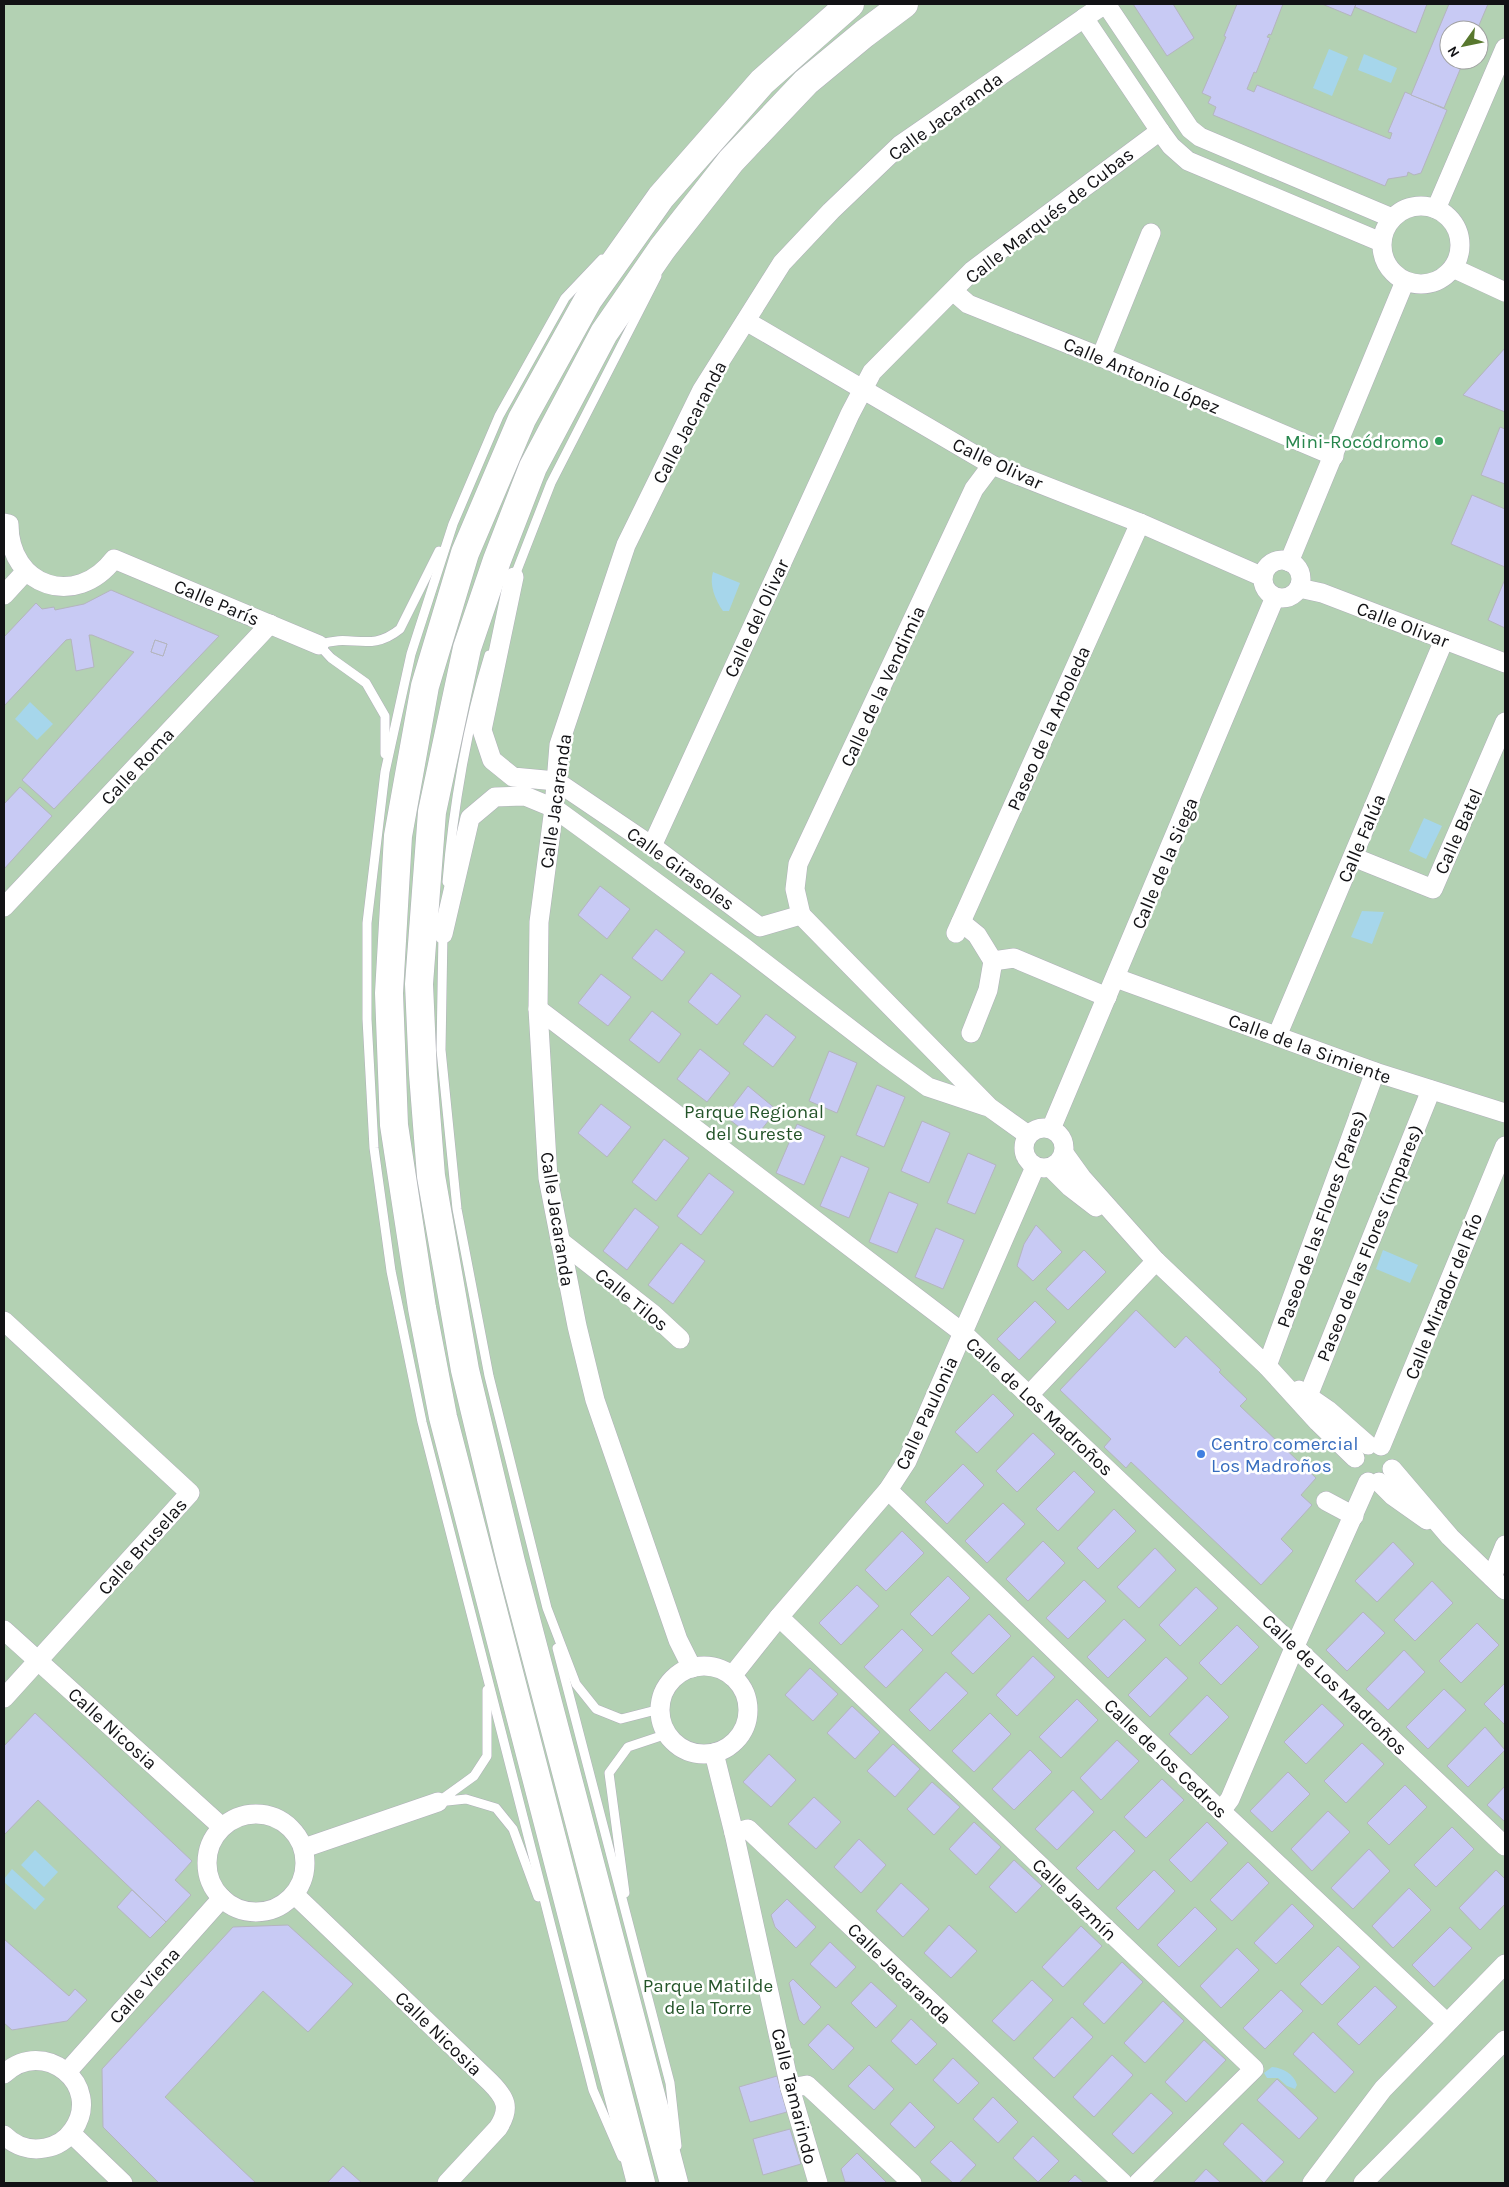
<svg xmlns="http://www.w3.org/2000/svg" width="1509" height="2187" font-family="Karla,sans-serif">
  <rect width="100%" height="100%" fill="#ebecf5"/>
  <path fill="#b3d1b3" fill-rule="evenodd" d="M 4,4 L 1505,4 L 1505,2183 L 4,2183 ZM 1449,30 L 1479,30 L 1479,60 L 1449,60 Z"/>
  <g fill="#a6d6eb">
    <polygon points="1329,49 1348,57 1332,96 1313,88"/>
    <polygon points="1364,54 1397,68 1391,83 1358,70"/>
    <path d="M 713,572 L 740,583 L 729,611 L 723,611 C 715,600 709,584 713,572 Z"/>
    <polygon points="30,702 53,724 37,740 15,719"/>
    <polygon points="1424,818 1442,826 1426,859 1409,851"/>
    <polygon points="1362,911 1384,912 1372,944 1351,937"/>
    <polygon points="1383,1250 1418,1265 1410,1283 1376,1269"/>
    <polygon points="35,1850 58,1872 44,1887 21,1865"/>
    <polygon points="12,1869 45,1899 35,1910 4,1882 4,1879"/>
    <path d="M 1272,2067 C 1283,2068 1294,2074 1297,2085 L 1295,2089 L 1287,2086 L 1278,2078 L 1267,2078 L 1264,2073 Z"/>
  </g>
  <g fill="#c8caf4" stroke="#b4b5be" fill-rule="evenodd">
    <polygon points="1133,4 1173,4 1194,38 1167,56"/>
    <polygon points="1237,4 1283,4 1271,35 1269,34 1267,37 1270,38 1256,73 1254,72 1247,89 1254,92 1257,85 1390,139 1392,133 1388,132 1405,92 1447,110 1421,173 1414,175 1408,172 1407,176 1388,179 1385,186 1213,115 1216,107 1208,103 1211,97 1202,93 1226,37 1224,36"/>
    <polygon points="1322,4 1356,4 1351,16"/>
    <polygon points="1356,4 1427,4 1416,33 1355,7"/>
    <polygon points="1449,4 1488,4 1477,30 1449,30 1449,60 1464,60 1444,108 1411,95"/>
    <polygon points="1505,348 1505,412 1463,395"/>
    <polygon points="1500,427 1505,429 1505,484 1481,475"/>
    <polygon points="1472,495 1505,509 1505,567 1451,544"/>
    <polygon points="1505,579 1505,628 1488,620"/>
    <path d="M 111,590 L 219,636 L 54,809 L 22,780 L 134,652 L 92,635 L 89,635 L 94,667 L 76,671 L 71,639 L 66,640 L 4,706 L 4,637 L 36,603 L 42,609 L 54,607 L 55,610 L 84,604 ZM 155,640 L 167,644 L 163,656 L 151,652 Z"/>
    <polygon points="155,640 167,644 163,656 151,652"/>
    <polygon points="20,787 52,816 4,869 4,804"/>
    <polygon points="600,886 630,909 607,939 578,915"/>
    <polygon points="656,929 685,952 662,981 632,958"/>
    <polygon points="711,973 741,996 717,1025 688,1002"/>
    <polygon points="601,974 631,997 608,1026 578,1003"/>
    <polygon points="652,1011 681,1034 659,1063 629,1040"/>
    <polygon points="766,1014 796,1037 773,1067 743,1044"/>
    <polygon points="700,1049 730,1073 707,1102 677,1079"/>
    <polygon points="829,1051 857,1063 837,1113 809,1101"/>
    <polygon points="877,1085 905,1097 884,1147 856,1135"/>
    <polygon points="748,1086 777,1110 754,1139 725,1116"/>
    <polygon points="601,1104 631,1127 607,1157 578,1133"/>
    <polygon points="922,1121 950,1133 929,1183 901,1171"/>
    <polygon points="797,1124 825,1136 804,1185 776,1173"/>
    <polygon points="664,1139 689,1158 656,1201 632,1182"/>
    <polygon points="968,1153 996,1165 975,1214 947,1203"/>
    <polygon points="841,1156 869,1168 849,1218 820,1206"/>
    <polygon points="709,1173 734,1192 701,1235 677,1216"/>
    <polygon points="889,1192 918,1204 897,1253 869,1242"/>
    <polygon points="635,1208 659,1227 627,1270 603,1251"/>
    <polygon points="1036,1225 1062,1252 1033,1281 1017,1266 1024,1244"/>
    <polygon points="936,1228 964,1240 943,1289 915,1277"/>
    <polygon points="681,1243 705,1261 673,1304 648,1285"/>
    <polygon points="1084,1250 1106,1272 1068,1310 1046,1289"/>
    <polygon points="1035,1301 1056,1322 1019,1360 997,1339"/>
    <polygon points="1136,1310 1175,1348 1186,1336 1221,1370 1219,1372 1247,1399 1240,1406 1316,1478 1301,1495 1312,1505 1281,1539 1293,1551 1261,1585 1131,1462 1126,1468 1104,1447 1111,1439 1060,1390"/>
    <polygon points="993,1394 1014,1415 977,1453 955,1432"/>
    <polygon points="1033,1433 1055,1454 1017,1492 996,1471"/>
    <polygon points="963,1464 984,1485 947,1524 925,1502"/>
    <polygon points="1074,1471 1095,1492 1058,1531 1036,1509"/>
    <polygon points="1003,1503 1025,1524 987,1563 965,1541"/>
    <polygon points="1114,1509 1136,1531 1098,1569 1077,1548"/>
    <polygon points="902,1531 924,1553 886,1591 865,1570"/>
    <polygon points="1043,1541 1065,1563 1028,1601 1006,1579"/>
    <polygon points="1393,1542 1414,1564 1377,1602 1355,1581"/>
    <polygon points="1155,1548 1176,1570 1139,1608 1117,1587"/>
    <polygon points="948,1576 970,1598 932,1636 910,1614"/>
    <polygon points="1084,1580 1106,1601 1068,1639 1046,1618"/>
    <polygon points="1432,1581 1453,1603 1415,1641 1394,1620"/>
    <polygon points="857,1585 879,1606 841,1645 819,1623"/>
    <polygon points="1196,1587 1218,1608 1180,1646 1159,1625"/>
    <polygon points="1363,1612 1385,1633 1347,1671 1326,1650"/>
    <polygon points="989,1614 1011,1636 973,1674 951,1653"/>
    <polygon points="1124,1619 1146,1640 1108,1678 1087,1657"/>
    <polygon points="1477,1623 1499,1645 1461,1683 1439,1661"/>
    <polygon points="1237,1625 1259,1647 1221,1685 1199,1663"/>
    <polygon points="902,1629 923,1650 886,1688 864,1667"/>
    <polygon points="1404,1650 1425,1672 1388,1710 1366,1689"/>
    <polygon points="1033,1656 1055,1677 1017,1716 996,1695"/>
    <polygon points="1166,1657 1188,1678 1150,1717 1128,1695"/>
    <polygon points="810,1668 838,1694 813,1721 785,1695"/>
    <polygon points="946,1672 968,1693 930,1731 909,1710"/>
    <polygon points="1505,1683 1505,1725 1484,1704"/>
    <polygon points="1444,1689 1466,1710 1428,1749 1406,1727"/>
    <polygon points="1207,1695 1229,1717 1191,1755 1169,1734"/>
    <polygon points="1077,1699 1098,1720 1061,1758 1039,1737"/>
    <polygon points="1322,1704 1344,1725 1306,1764 1284,1742"/>
    <polygon points="852,1706 880,1732 855,1759 827,1733"/>
    <polygon points="35,1713 192,1861 175,1880 191,1895 166,1922 38,1800 4,1835 4,1746"/>
    <polygon points="990,1713 1011,1734 974,1772 952,1751"/>
    <polygon points="1485,1727 1505,1750 1468,1787 1447,1766"/>
    <polygon points="1117,1740 1139,1761 1101,1800 1080,1778"/>
    <polygon points="1362,1743 1384,1764 1346,1803 1324,1781"/>
    <polygon points="893,1744 920,1769 895,1797 867,1771"/>
    <polygon points="1030,1750 1052,1772 1014,1810 992,1789"/>
    <polygon points="769,1754 796,1780 771,1807 743,1782"/>
    <polygon points="1288,1772 1310,1794 1272,1832 1250,1811"/>
    <polygon points="1162,1779 1184,1800 1146,1838 1124,1817"/>
    <polygon points="932,1782 960,1807 934,1835 907,1809"/>
    <polygon points="1405,1785 1427,1807 1389,1845 1367,1823"/>
    <polygon points="1505,1786 1505,1822 1487,1805"/>
    <polygon points="1073,1790 1094,1812 1057,1850 1035,1829"/>
    <polygon points="814,1797 841,1822 816,1849 788,1824"/>
    <polygon points="1328,1811 1350,1832 1312,1871 1291,1849"/>
    <polygon points="974,1822 1001,1847 976,1875 949,1849"/>
    <polygon points="1207,1822 1228,1843 1191,1882 1169,1860"/>
    <polygon points="1452,1827 1474,1849 1436,1887 1414,1865"/>
    <polygon points="1114,1830 1135,1851 1098,1890 1076,1868"/>
    <polygon points="859,1839 886,1865 861,1893 834,1867"/>
    <polygon points="1369,1849 1390,1871 1353,1909 1331,1888"/>
    <polygon points="1014,1860 1042,1886 1016,1913 989,1887"/>
    <polygon points="1248,1862 1269,1883 1232,1921 1210,1900"/>
    <polygon points="1154,1870 1175,1891 1138,1930 1116,1908"/>
    <polygon points="1496,1870 1505,1879 1505,1904 1480,1930 1459,1908"/>
    <polygon points="901,1883 929,1909 903,1937 876,1911"/>
    <polygon points="1409,1888 1431,1910 1393,1948 1372,1926"/>
    <polygon points="132,1890 166,1922 150,1938 117,1907"/>
    <polygon points="787,1899 816,1927 796,1948 775,1927 771,1915"/>
    <polygon points="1292,1904 1314,1926 1276,1964 1254,1943"/>
    <polygon points="1195,1907 1217,1929 1179,1967 1157,1945"/>
    <polygon points="288,1925 353,1984 308,2032 263,1991 165,2097 256,2183 159,2183 103,2127 102,2069 233,1927"/>
    <polygon points="949,1925 977,1951 951,1978 924,1953"/>
    <polygon points="1081,1926 1102,1946 1063,1987 1042,1967"/>
    <polygon points="1450,1927 1472,1948 1434,1987 1412,1965"/>
    <polygon points="4,1939 69,1996 75,1989 87,2000 67,2021 12,2030 4,2023"/>
    <polygon points="830,1942 856,1967 836,1988 810,1964"/>
    <polygon points="1338,1946 1360,1967 1322,2005 1300,1984"/>
    <polygon points="1237,1948 1259,1970 1221,2008 1200,1986"/>
    <polygon points="1122,1962 1143,1982 1104,2024 1083,2004"/>
    <polygon points="793,1979 821,2007 804,2025 799,2020 789,1983"/>
    <polygon points="1032,1980 1053,2000 1014,2041 992,2021"/>
    <polygon points="871,1982 897,2006 876,2028 851,2003"/>
    <polygon points="1375,1986 1397,2007 1359,2045 1337,2024"/>
    <polygon points="1281,1990 1303,2011 1265,2049 1243,2028"/>
    <polygon points="1163,2001 1184,2021 1145,2063 1124,2043"/>
    <polygon points="1072,2017 1093,2037 1054,2078 1033,2058"/>
    <polygon points="911,2019 937,2044 916,2065 891,2041"/>
    <polygon points="828,2024 854,2048 833,2070 808,2045"/>
    <polygon points="1313,2032 1354,2072 1335,2093 1293,2054"/>
    <polygon points="1204,2040 1226,2060 1186,2102 1165,2082"/>
    <polygon points="1112,2055 1133,2075 1094,2117 1073,2097"/>
    <polygon points="953,2058 979,2083 958,2104 933,2080"/>
    <polygon points="869,2065 894,2089 874,2110 848,2086"/>
    <polygon points="777,2076 787,2112 750,2122 739,2087"/>
    <polygon points="1277,2079 1318,2118 1299,2139 1257,2100"/>
    <polygon points="1151,2093 1173,2113 1133,2154 1112,2134"/>
    <polygon points="993,2097 1018,2122 998,2143 973,2119"/>
    <polygon points="910,2102 935,2127 915,2148 890,2124"/>
    <polygon points="1242,2123 1284,2162 1264,2183 1223,2144"/>
    <polygon points="790,2129 801,2164 763,2175 753,2139"/>
    <polygon points="1033,2136 1059,2161 1038,2182 1013,2158"/>
    <polygon points="951,2141 976,2165 959,2183 953,2183 930,2162"/>
    <polygon points="857,2153 886,2182 884,2183 845,2182 841,2169"/>
    <polygon points="343,2166 362,2183 327,2183"/>
    <polygon points="1206,2169 1221,2183 1193,2183"/>
    <polygon points="1075,2175 1084,2183 1067,2183"/>
  </g>
  <g fill="none" stroke-linecap="round" stroke-linejoin="round">
    <defs>
      <g id="lane">
        <polyline points="602,259 565,298 499,416 453,524 411,654 385,772 367,923 367,1019 374,1148 391,1271 422,1422 593,2090 622,2157"/>
        <polyline points="514,578 551,483 657,276"/>
        <path d="M 385,754 L 385,716 L 366,683 L 331,658 L 319,645 C 352,632 369,654 400,629 L 439,551"/>
        <path d="M 447,882 C 453,809 467,725 489,655"/>
        <polyline points="443,933 441,1050 457,1209 489,1376 547,1608 576,1684 596,1709 621,1719 660,1709"/>
        <polyline points="557,1648 670,2083 677,2146"/>
        <polyline points="487,1690 487,1756 474,1776 438,1802 466,1799 496,1808 513,1829 538,1897"/>
        <polyline points="625,1893 609,1773 628,1747 667,1734"/>
      </g>
      <g id="street">
        <polyline points="1105,4 1084,18 1160,131 1171,146 1188,161 1381,242"/>
        <polyline points="1106,4 1190,129 1200,137 1392,218"/>
        <circle cx="1421" cy="245" r="39"/>
        <polyline points="1436,209 1505,48"/>
        <polyline points="1453,268 1505,292"/>
        <polyline points="953,291 968,304 1101,357 1334,456"/>
        <polyline points="746,321 992,465 1140,523 1263,577"/>
        <polyline points="1101,357 1151,233"/>
        <path d="M 4,523 L 9,524 C 9,587 76,609 114,559 L 319,645"/>
        <circle cx="1282" cy="579" r="19"/>
        <polyline points="1289,562 1405,281"/>
        <polyline points="514,577 482,730 492,760 513,777 556,781 652,846 760,927 801,915 989,1107 1028,1135"/>
        <polyline points="1299,588 1322,593 1505,663"/>
        <polyline points="4,595 26,571"/>
        <polyline points="652,846 850,414 872,372 973,270 1160,131"/>
        <polyline points="1353,857 1433,889 1505,722"/>
        <polyline points="4,907 270,624"/>
        <polyline points="801,915 795,889 798,864 974,489 992,465"/>
        <polyline points="961,922 977,935 993,961 988,990 971,1033"/>
        <polyline points="956,933 1140,523"/>
        <polyline points="443,934 470,818 495,797 525,796 554,808 635,867 745,948 884,1055 928,1087 985,1106"/>
        <polyline points="993,961 1014,958 1107,997"/>
        <polyline points="1116,978 1375,1072 1505,1113"/>
        <polyline points="538,1009 963,1333 1505,1846"/>
        <polyline points="1277,1036 1444,640"/>
        <circle cx="1044" cy="1148" r="20"/>
        <polyline points="1051,1129 1275,597"/>
        <polyline points="1064,1153 1082,1178 1156,1261 1267,1366 1318,1422 1355,1458"/>
        <polyline points="1051,1168 1070,1187 1096,1207"/>
        <polyline points="560,1241 653,1314 680,1339"/>
        <polyline points="4,1321 190,1493 4,1698"/>
        <polyline points="1267,1366 1375,1072"/>
        <polyline points="1299,1390 1328,1410 1368,1445"/>
        <polyline points="1029,1395 1156,1261"/>
        <polyline points="1308,1396 1431,1090"/>
        <polyline points="1381,1446 1505,1146"/>
        <polyline points="1392,1469 1450,1537 1505,1590"/>
        <polyline points="1379,1482 1393,1496 1427,1520"/>
        <polyline points="888,1490 1221,1811 1447,2023"/>
        <polyline points="1326,1501 1354,1516"/>
        <polyline points="1492,1577 1505,1545"/>
        <polyline points="779,1617 1254,2069 1138,2183"/>
        <polyline points="4,1630 222,1827"/>
        <circle cx="704" cy="1710" r="44"/>
        <polyline points="692,1668 678,1640 595,1400 577,1326 548,1178 538,1009 539,922 554,808 559,745 626,545 702,390 782,263 831,211 900,145 1084,18"/>
        <polyline points="732,1676 779,1617 888,1490 907,1461 1035,1167"/>
        <polyline points="714,1753 734,1833 748,1829 1123,2183"/>
        <polyline points="1221,1811 1230,1799 1295,1646 1368,1482"/>
        <circle cx="256" cy="1863" r="49"/>
        <polyline points="734,1833 790,2088 818,2183"/>
        <polyline points="304,1848 438,1802"/>
        <path d="M 295,1895 L 490,2082 C 506,2098 511,2108 498,2128 L 447,2183"/>
        <polyline points="67,2072 222,1898"/>
        <path d="M 4,2074 C 43,2036 104,2085 73,2130 C 67,2139 57,2146 45,2148 C 30,2151 15,2146 4,2135"/>
        <polyline points="790,2088 807,2085 912,2183"/>
        <polyline points="71,2133 123,2183"/>
        <polyline points="1312,2183 1383,2089 1505,1964"/>
        <polyline points="1363,2183 1505,2040"/>
      </g>
      <g id="primary">
        <polyline points="641,2183 443,1417 422,1308 394,1125 389,993 398,836 425,686 465,553 522,419 588,300 661,197 762,82 850,4"/>
        <polyline points="674,2183 511,1562 465,1370 431,1176 423,1074 419,984 432,812 467,648 497,560 533,467 604,333 662,249 731,161 806,82 864,34 904,4"/>
      </g>
    </defs>
    <use href="#lane" stroke="#b0b0b9" stroke-width="10"/>
    <use href="#street" stroke="#b0b0b9" stroke-width="20"/>
    <use href="#primary" stroke="#b0b0b9" stroke-width="29"/>
    <use href="#lane" stroke="#fff" stroke-width="9"/>
    <use href="#street" stroke="#fff" stroke-width="19"/>
    <use href="#primary" stroke="#fff" stroke-width="28"/>
  </g>
  <circle fill="#2e9e5b" stroke="#fff" stroke-width="2" cx="1439" cy="441" r="5"/>
  <circle fill="#3f7fe0" stroke="#fff" stroke-width="2" cx="1201" cy="1454" r="5"/>
  <g text-anchor="middle" stroke-width="5" stroke-linejoin="round" paint-order="stroke">
    <g font-size="19" fill="#121215" stroke="#fff">
      <text transform="translate(945 116) rotate(-36)" y="7">Calle Jacaranda</text>
      <text transform="translate(1049 215) rotate(-38)" y="7">Calle Marqués de Cubas</text>
      <text transform="translate(1142 375) rotate(23)" y="7">Calle Antonio López</text>
      <text transform="translate(689 422) rotate(-62)" y="7">Calle Jacaranda</text>
      <text transform="translate(998 463) rotate(25)" y="7">Calle Olivar</text>
      <text transform="translate(217 602) rotate(23)" y="7">Calle París</text>
      <text transform="translate(756 618) rotate(-65)" y="7">Calle del Olivar</text>
      <text transform="translate(1403 624) rotate(21)" y="7">Calle Olivar</text>
      <text transform="translate(882 686) rotate(-65)" y="7">Calle de la Vendimia</text>
      <text transform="translate(1048 728) rotate(-66)" y="7">Paseo de la Arboleda</text>
      <text transform="translate(137 766) rotate(-47)" y="7">Calle Roma</text>
      <text transform="translate(555 801) rotate(-82)" y="7">Calle Jacaranda</text>
      <text transform="translate(1458 831) rotate(-66)" y="7">Calle Batel</text>
      <text transform="translate(1361 838) rotate(-67)" y="7">Calle Falúa</text>
      <text transform="translate(1164 863) rotate(-67)" y="7">Calle de la Siega</text>
      <text transform="translate(681 868) rotate(36)" y="7">Calle Girasoles</text>
      <text transform="translate(1310 1048) rotate(20)" y="7">Calle de la Simiente</text>
      <text transform="translate(558 1219) rotate(81)" y="7">Calle Jacaranda</text>
      <text transform="translate(1321 1219) rotate(-70)" y="7">Paseo de las Flores (Pares)</text>
      <text transform="translate(1369 1243) rotate(-68)" y="7">Paseo de las Flores (impares)</text>
      <text transform="translate(1443 1296) rotate(-68)" y="7">Calle Mirador del Río</text>
      <text transform="translate(632 1299) rotate(39)" y="7">Calle Tilos</text>
      <text transform="translate(1040 1406) rotate(43)" y="7">Calle de Los Madroños</text>
      <text transform="translate(926 1413) rotate(-65)" y="7">Calle Paulonia</text>
      <text transform="translate(142 1546) rotate(-48)" y="7">Calle Bruselas</text>
      <text transform="translate(1335 1684) rotate(44)" y="7">Calle de Los Madroños</text>
      <text transform="translate(113 1728) rotate(42)" y="7">Calle Nicosia</text>
      <text transform="translate(1166 1758) rotate(44)" y="7">Calle de los Cedros</text>
      <text transform="translate(1075 1899) rotate(44)" y="7">Calle Jazmín</text>
      <text transform="translate(900 1973) rotate(44)" y="7">Calle Jacaranda</text>
      <text transform="translate(144 1985) rotate(-48)" y="7">Calle Viena</text>
      <text transform="translate(439 2033) rotate(44)" y="7">Calle Nicosia</text>
      <text transform="translate(795 2096) rotate(76)" y="7">Calle Tamarindo</text>
    </g>
    <g font-size="19" fill="#27864d" stroke="#fff" text-anchor="end">
      <text x="1429" y="448">Mini-Rocódromo</text>
    </g>
    <g font-size="19" fill="#245429" stroke="#fff">
      <text x="754" y="1118">Parque Regional<tspan x="754" dy="22">del Sureste</tspan></text>
      <text x="708" y="1992">Parque Matilde<tspan x="708" dy="22">de la Torre</tspan></text>
    </g>
    <g font-size="19" fill="#366cbe" stroke="#fff" text-anchor="start">
      <text x="1211" y="1450">Centro comercial<tspan x="1211" dy="22">Los Madroños</tspan></text>
    </g>
  </g>
  <rect width="1509" height="2187" fill="none" stroke="#121215" stroke-width="10"/>
  <g transform="translate(1464 45) rotate(237)"><circle r="24" fill="#ffffff" stroke="#a0a0a1"/>
  <path d="M0-4L9 19L0 12L-9 19Z" fill="#58782e"/>
  <text y="-8" font-size="14" font-weight="bold" text-anchor="middle" fill="#121215">N</text>
  </g>
</svg>
